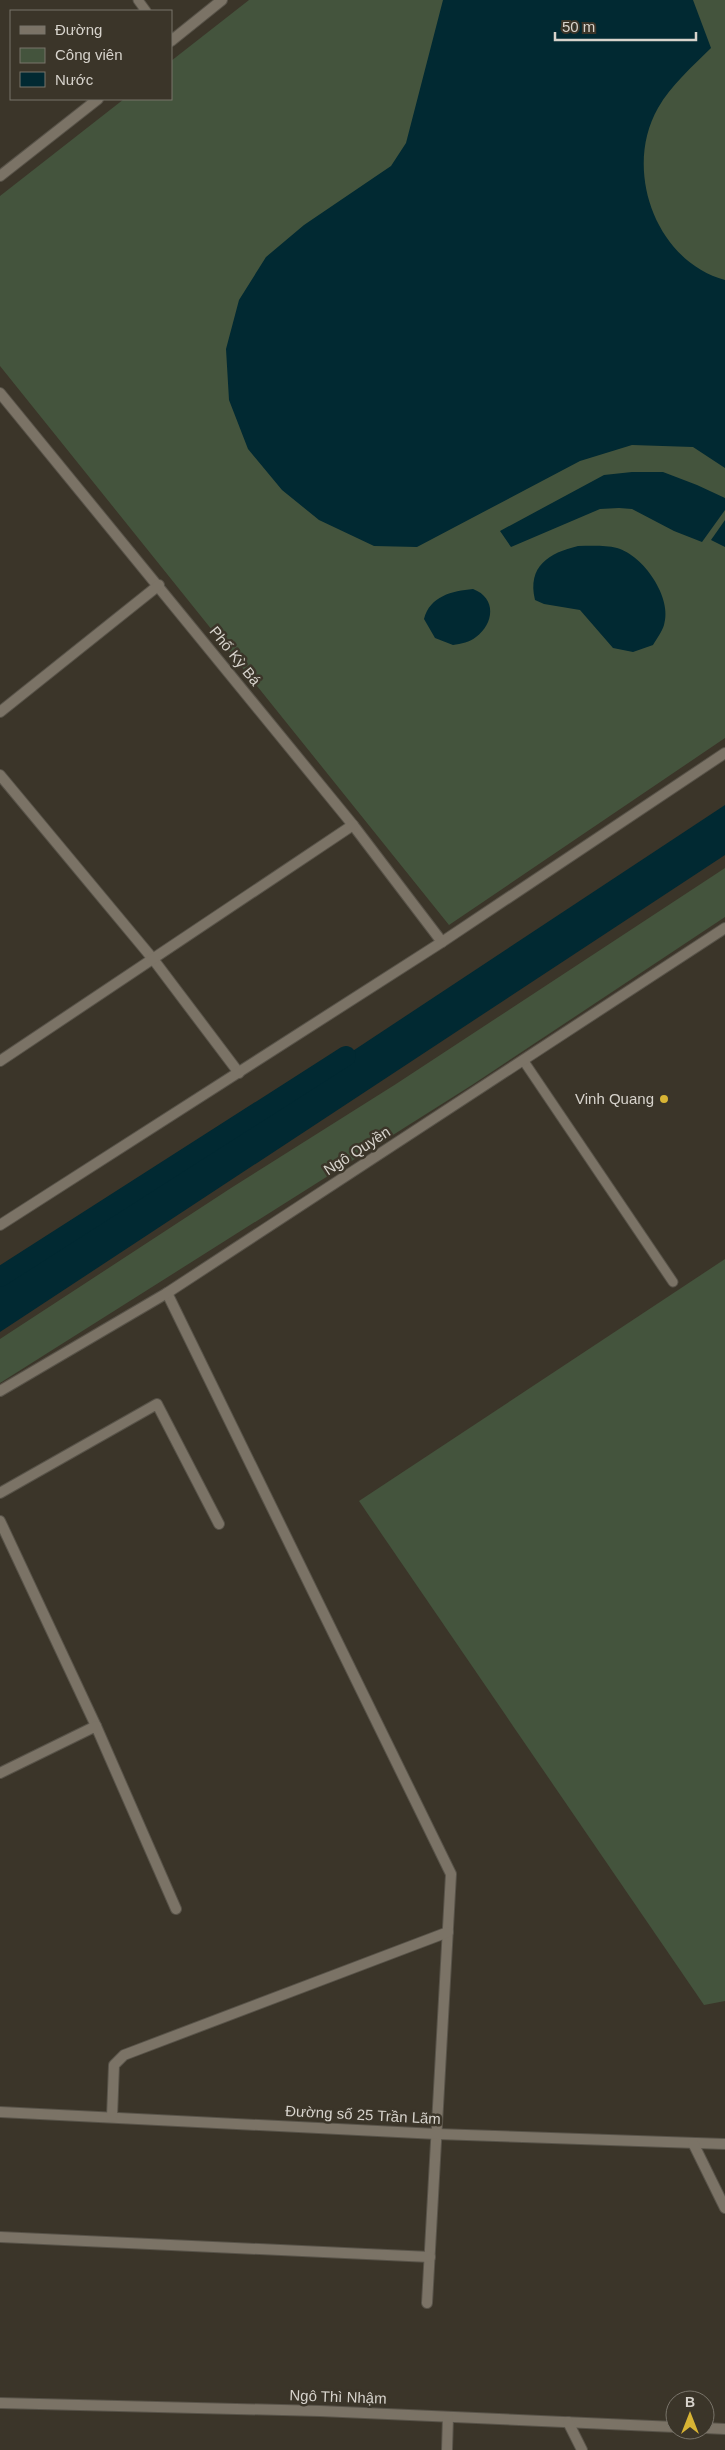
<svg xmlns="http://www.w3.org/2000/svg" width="725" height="2450" font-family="Helvetica,sans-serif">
  <rect width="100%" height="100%" fill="#3b3529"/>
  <g fill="#44543d">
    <polygon points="249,0 725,0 725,738 449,925 0,366 0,196 124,99 171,99 171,61"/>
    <polygon points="725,868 725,917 472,1085 0,1383 0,1339 231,1188 396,1084"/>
    <polygon points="725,1259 725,2001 704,2005 359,1501"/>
  </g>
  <g fill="#012932">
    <path d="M 443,0 L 693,0 L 711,48 C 693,66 671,85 658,108 C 623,169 655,261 725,280 L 725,468 L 693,447 L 632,445 L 580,461 L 417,547 L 374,546 L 319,520 L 282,490 L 248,449 L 229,400 L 226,349 L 239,300 L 266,257 L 304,225 L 391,166 L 406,143 Z"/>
    <polygon points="632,472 663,472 697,485 725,498 725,510 702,542 674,531 632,509 619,508 600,509 511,547 500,531 604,475"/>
    <polygon points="725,520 725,547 711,540"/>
    <path d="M 578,546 C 590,546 605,545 617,548 C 643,555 673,598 664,625 C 662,632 657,638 653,645 L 633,652 L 613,648 L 580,610 L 544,604 L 535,600 C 527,566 549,553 578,546 Z"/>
    <path d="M 473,589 C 497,598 494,624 476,637 C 470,642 461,644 453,645 L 435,638 L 424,619 C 430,596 452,591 473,589 Z"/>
    <polygon points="725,805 725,855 0,1332 0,1284"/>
  </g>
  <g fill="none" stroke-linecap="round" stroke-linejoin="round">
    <polyline stroke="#012932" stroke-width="20" points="0,1277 346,1056"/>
    <defs>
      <g id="service">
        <polyline points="138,0 146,11"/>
        <polyline points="523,1060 673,1282"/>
      </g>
      <g id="minor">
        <polyline points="171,41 222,0"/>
        <polyline points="0,176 98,99"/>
        <polyline points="0,393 353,825 442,942"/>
        <polyline points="0,712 159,585"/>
        <polyline points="0,775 153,959 239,1073"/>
        <polyline points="0,1061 353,825"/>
        <polyline points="0,1225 442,942 725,753"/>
        <polyline points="167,1293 451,1874 427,2303"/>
        <polyline points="0,1493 157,1404 219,1524"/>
        <polyline points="0,1521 96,1726"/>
        <polyline points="0,1773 96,1726 176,1909"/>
        <polyline points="0,2112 437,2134 725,2144"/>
        <polyline points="112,2117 114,2065 124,2055 448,1932"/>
        <polyline points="693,2143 725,2208"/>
        <polyline points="0,2237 430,2257"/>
        <polyline points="0,2403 320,2411 675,2427"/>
        <polyline points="568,2422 582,2450"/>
        <polyline points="705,2428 725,2429"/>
        <polyline points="447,2450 448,2417"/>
      </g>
      <polyline id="tertiary" points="0,1391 167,1293 725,928"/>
    </defs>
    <use href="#service" stroke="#585349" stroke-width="11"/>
    <use href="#minor" stroke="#585349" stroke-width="12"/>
    <use href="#tertiary" stroke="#585349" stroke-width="12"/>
    <use href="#service" stroke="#7b7366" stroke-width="9"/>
    <use href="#minor" stroke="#7b7366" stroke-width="10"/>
    <use href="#tertiary" stroke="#7b7366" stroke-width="10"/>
  </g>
  <circle fill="#d8b434" stroke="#3b3529" stroke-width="2" cx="664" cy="1099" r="5"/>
  <g text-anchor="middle" stroke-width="5" stroke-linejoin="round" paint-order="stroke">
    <g font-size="15" fill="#d7d3cc" stroke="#3b3529">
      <text transform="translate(235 656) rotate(51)" y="5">Phố Kỳ Bá</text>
      <text transform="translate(357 1151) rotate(-33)" y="5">Ngô Quyền</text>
      <text transform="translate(363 2115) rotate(3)" y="5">Đường số 25 Trần Lãm</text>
      <text transform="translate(338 2397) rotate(2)" y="5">Ngô Thì Nhậm</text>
    </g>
    <g font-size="15" fill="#d7d3cc" stroke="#3b3529" text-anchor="end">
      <text x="654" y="1104">Vinh Quang</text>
    </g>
  </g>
  <rect x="10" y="10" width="162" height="90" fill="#3b3529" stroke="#79746a"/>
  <rect x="20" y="26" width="25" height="8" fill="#7b7366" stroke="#79746a"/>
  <text x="55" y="35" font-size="15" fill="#d7d3cc">Đường</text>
  <rect x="20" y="48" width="25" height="15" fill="#44543d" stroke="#79746a"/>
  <text x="55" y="60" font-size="15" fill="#d7d3cc">Công viên</text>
  <rect x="20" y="72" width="25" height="15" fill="#012932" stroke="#79746a"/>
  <text x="55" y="85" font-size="15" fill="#d7d3cc">Nước</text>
  <g transform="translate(690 2415)"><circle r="24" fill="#3b3529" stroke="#79746a"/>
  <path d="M0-4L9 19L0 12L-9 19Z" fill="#d8b434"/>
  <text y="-8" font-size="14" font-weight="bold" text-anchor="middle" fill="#d7d3cc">B</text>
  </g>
  <path d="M555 32v8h141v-8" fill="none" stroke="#d7d3cc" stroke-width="2.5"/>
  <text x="562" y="32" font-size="15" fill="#d7d3cc" stroke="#3b3529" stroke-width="4" paint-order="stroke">50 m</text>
</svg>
